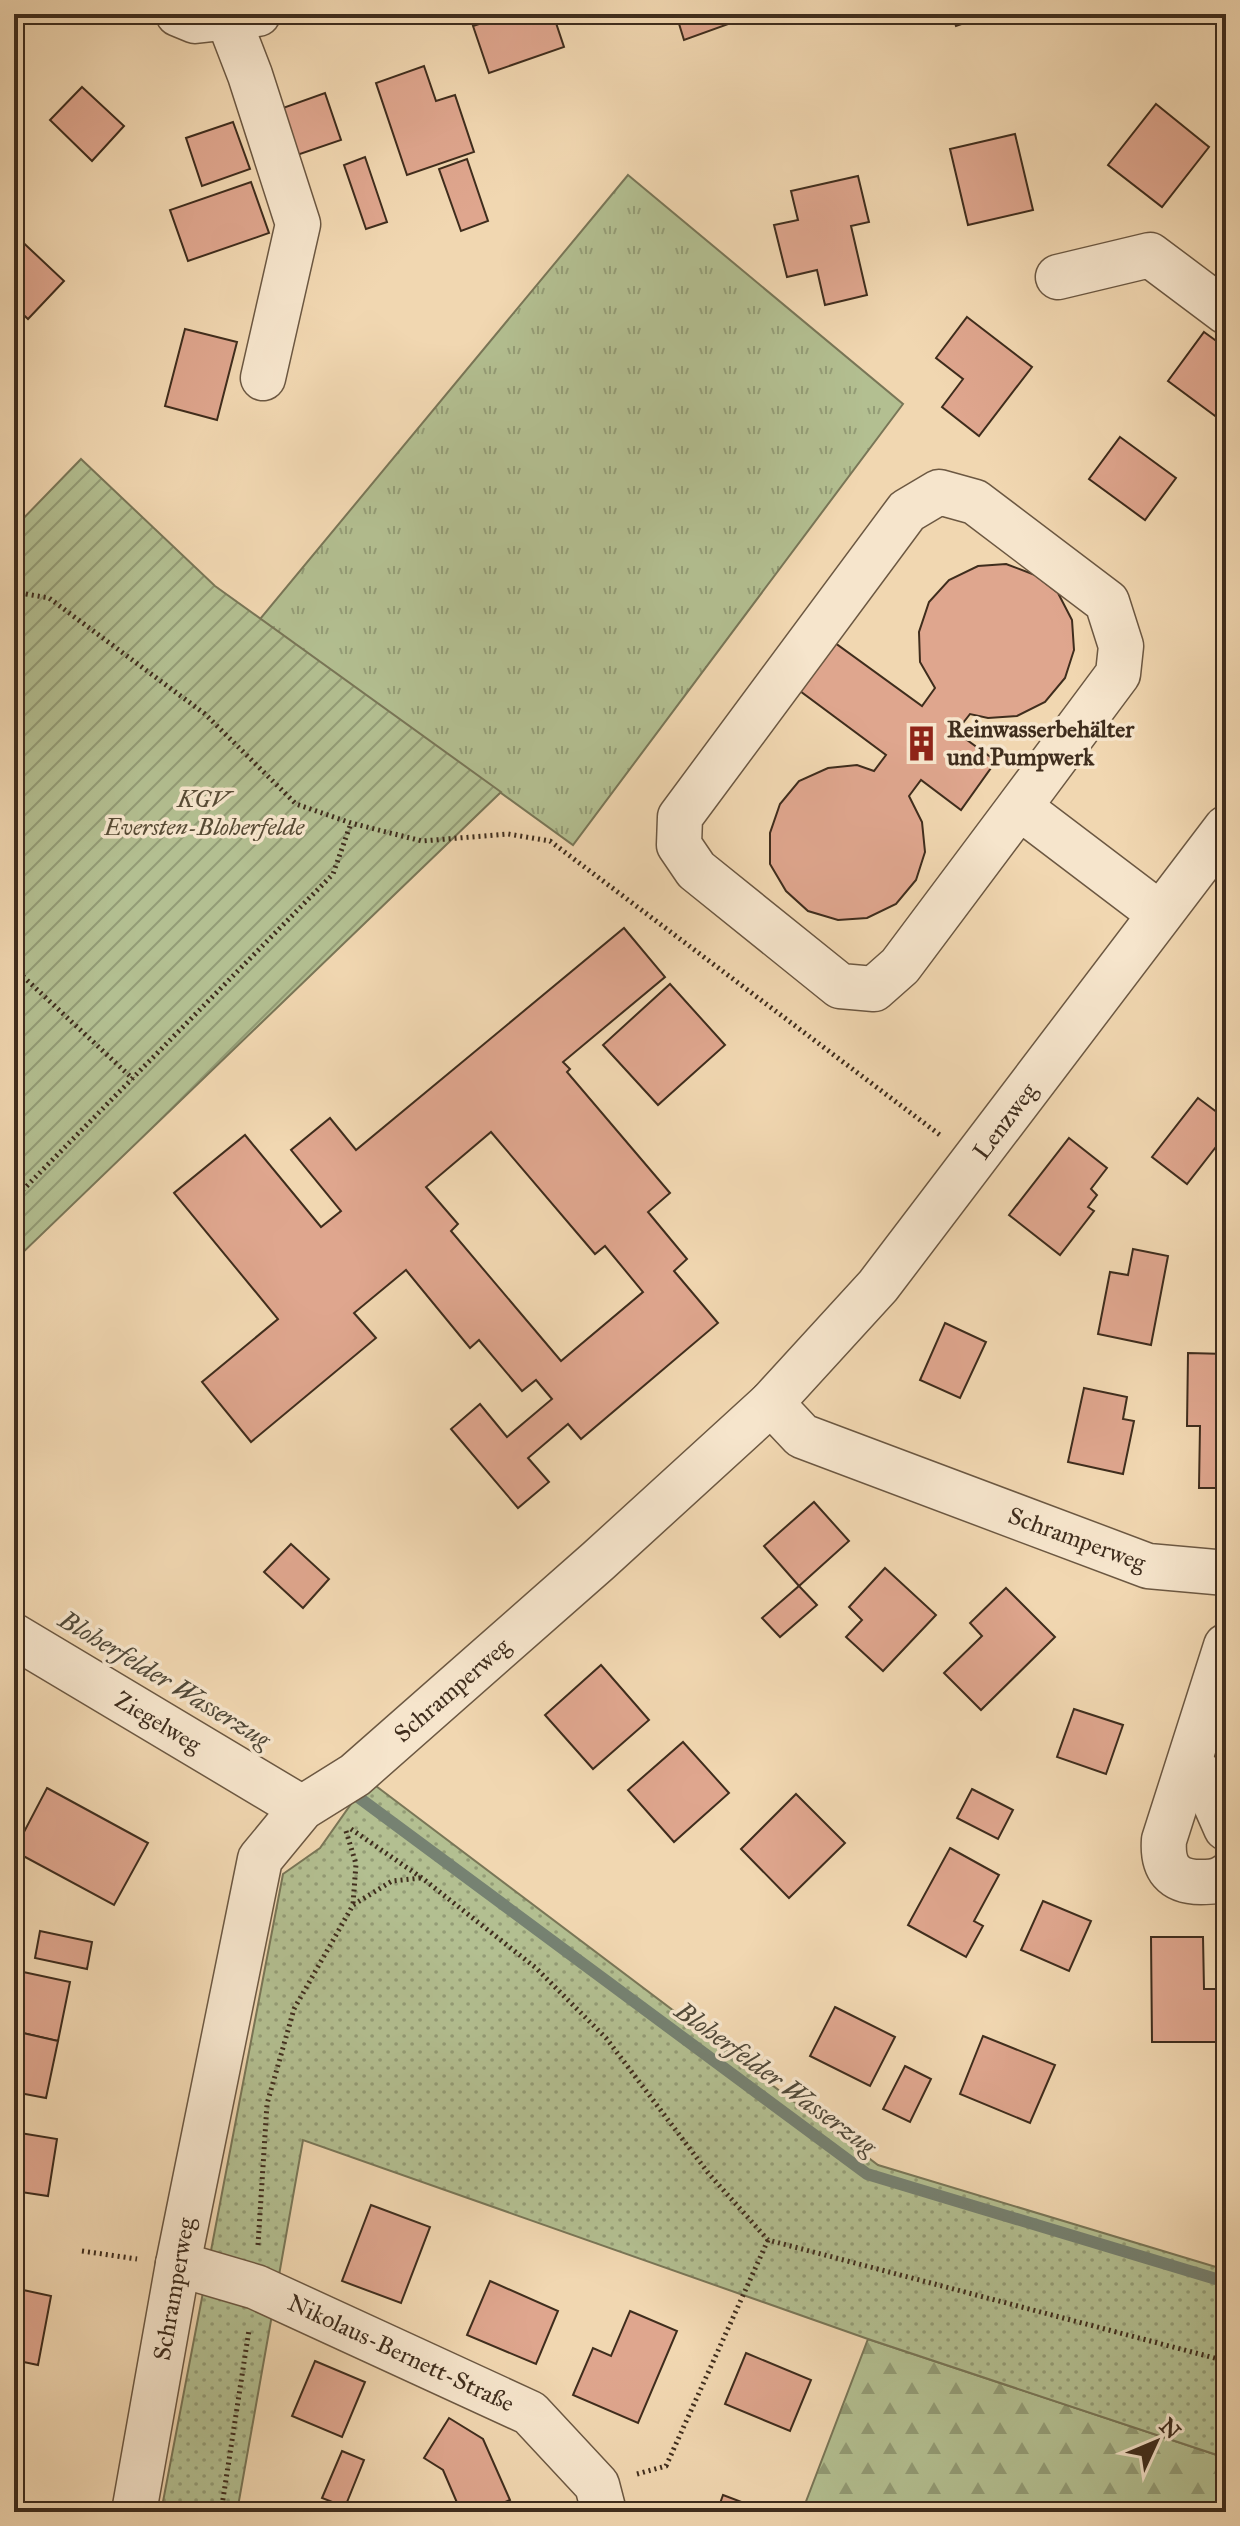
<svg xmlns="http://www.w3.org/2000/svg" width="1240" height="2526" font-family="'IM FELL Great Primer',serif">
  <defs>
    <pattern id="grass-tufts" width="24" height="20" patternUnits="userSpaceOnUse" patternTransform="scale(2)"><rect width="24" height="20" fill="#b3bf91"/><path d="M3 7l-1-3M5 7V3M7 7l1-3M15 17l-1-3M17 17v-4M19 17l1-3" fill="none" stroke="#939c76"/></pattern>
    <pattern id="forest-firs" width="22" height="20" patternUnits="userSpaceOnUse" patternTransform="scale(2)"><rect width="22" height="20" fill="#b3bf91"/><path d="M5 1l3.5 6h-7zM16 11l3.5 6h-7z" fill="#939c76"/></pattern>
    <pattern id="park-dots" width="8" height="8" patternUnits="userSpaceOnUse" patternTransform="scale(2)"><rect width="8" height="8" fill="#b3bf91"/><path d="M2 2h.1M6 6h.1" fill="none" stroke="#939c76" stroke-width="1.8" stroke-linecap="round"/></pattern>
    <pattern id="garden-furrows" width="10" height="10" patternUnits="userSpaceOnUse" patternTransform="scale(2)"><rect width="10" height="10" fill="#b3bf91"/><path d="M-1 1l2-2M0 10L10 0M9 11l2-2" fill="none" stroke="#939c76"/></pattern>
  </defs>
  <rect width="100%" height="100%" fill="#f1d7b1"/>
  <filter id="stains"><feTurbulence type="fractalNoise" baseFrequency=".0025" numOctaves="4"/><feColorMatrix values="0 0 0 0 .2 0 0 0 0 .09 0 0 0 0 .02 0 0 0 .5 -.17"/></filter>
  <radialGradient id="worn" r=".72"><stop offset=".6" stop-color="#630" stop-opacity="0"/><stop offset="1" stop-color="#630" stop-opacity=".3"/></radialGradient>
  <polygon fill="url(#grass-tufts)" stroke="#797657" stroke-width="2" points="628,175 903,404 573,845 260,619"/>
  <polygon fill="url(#forest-firs)" stroke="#797657" stroke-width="2" points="868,2339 1226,2458 1226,2512 802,2512"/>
  <polygon fill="url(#park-dots)" stroke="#797657" stroke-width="2" points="368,1780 878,2165 1226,2270 1226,2458 868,2339 303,2140 237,2512 161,2512 283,1874 320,1848"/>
  <polygon fill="url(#garden-furrows)" stroke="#797657" stroke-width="2" points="81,459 215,586 501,792 14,1261 14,528"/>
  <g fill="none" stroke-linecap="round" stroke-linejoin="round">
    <polyline stroke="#768272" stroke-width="12" points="358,1797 867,2174 1226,2282"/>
  </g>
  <g fill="#dfa68e" stroke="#3f2d1d" stroke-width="2" fill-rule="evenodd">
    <polygon points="509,14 553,14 564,47 489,73 473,26"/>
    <polygon points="676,14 731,14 734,22 684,40"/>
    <polygon points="952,14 990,14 956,26"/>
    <polygon points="424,66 436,101 455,95 474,152 407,175 376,83"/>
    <polygon points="82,87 124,126 92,161 50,120"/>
    <polygon points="325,93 341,140 297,155 280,109"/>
    <polygon points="1156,104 1209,147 1162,207 1108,165"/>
    <polygon points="233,122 250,169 202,186 186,138"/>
    <polygon points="1015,134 1033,210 968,225 950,149"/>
    <polygon points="365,157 387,222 366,229 344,165"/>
    <polygon points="467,159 488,221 461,231 439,169"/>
    <polygon points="858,176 869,222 851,226 867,295 825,305 817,270 787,277 774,225 798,220 791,191"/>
    <polygon points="251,182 269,233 188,261 170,210"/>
    <polygon points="14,234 64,281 28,319 14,306"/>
    <polygon points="967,317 1032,367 979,436 942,407 963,379 936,358"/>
    <polygon points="185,329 237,342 217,420 165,406"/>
    <polygon points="1204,332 1226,348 1226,424 1168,381"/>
    <polygon points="1120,437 1176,478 1145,520 1089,479"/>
    <polygon points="1006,564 1035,575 1058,593 1072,620 1074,650 1065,678 1045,702 1017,716 988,718 970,714 956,732 996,761 961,810 921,780 909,796 922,822 925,852 916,880 896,904 867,918 838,920 808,911 786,891 770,864 770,833 780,804 799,781 828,768 857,765 874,771 886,755 800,691 835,643 922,706 935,688 920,662 919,632 929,602 949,580 978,566"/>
    <path d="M 624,928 L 665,977 L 563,1062 L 570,1069 L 567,1072 L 670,1193 L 648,1212 L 687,1259 L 674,1271 L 718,1323 L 581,1439 L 568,1424 L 528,1458 L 549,1482 L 518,1508 L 451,1429 L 480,1404 L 507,1437 L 552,1399 L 536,1380 L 522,1391 L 479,1340 L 470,1348 L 406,1270 L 354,1313 L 376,1338 L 251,1442 L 202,1382 L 278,1319 L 174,1193 L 245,1135 L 321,1227 L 341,1211 L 291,1150 L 330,1118 L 356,1150 ZM 491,1132 L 595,1254 L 605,1246 L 643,1292 L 561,1361 L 451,1231 L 458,1224 L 426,1187 Z"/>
    <polygon points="670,984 725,1045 658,1105 603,1045"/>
    <polygon points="1198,1098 1226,1119 1226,1134 1187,1184 1152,1157"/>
    <polygon points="1069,1138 1107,1168 1091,1189 1097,1195 1088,1207 1094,1211 1060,1255 1009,1215"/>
    <polygon points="1133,1249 1168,1256 1151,1345 1098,1334 1110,1272 1128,1275"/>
    <polygon points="945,1323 986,1342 960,1398 920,1380"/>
    <polygon points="1188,1353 1226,1354 1226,1488 1199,1488 1200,1426 1187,1426"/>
    <polygon points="1084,1388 1127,1397 1123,1419 1134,1421 1123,1474 1068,1462"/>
    <polygon points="814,1502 849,1541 799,1586 764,1546"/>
    <polygon points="291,1544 329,1579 303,1608 264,1572"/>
    <polygon points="885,1568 936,1615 883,1671 846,1637 862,1620 849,1607"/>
    <polygon points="799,1586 817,1605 780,1637 762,1618"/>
    <polygon points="1006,1588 1055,1637 981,1710 944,1673 982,1636 970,1623"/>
    <polygon points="601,1665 649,1720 593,1769 545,1715"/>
    <polygon points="1074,1709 1123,1725 1106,1774 1057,1757"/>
    <polygon points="683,1742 729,1793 674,1842 628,1790"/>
    <polygon points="47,1788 148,1843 114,1905 14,1851"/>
    <polygon points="972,1789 1013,1810 998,1839 957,1818"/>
    <polygon points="796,1794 845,1843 789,1898 741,1849"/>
    <polygon points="950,1848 999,1875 974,1921 983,1926 966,1957 908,1925"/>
    <polygon points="1043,1901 1091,1921 1069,1971 1021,1950"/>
    <polygon points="40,1931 92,1942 87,1969 35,1958"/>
    <polygon points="1151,1937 1203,1937 1204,1989 1216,1989 1217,2042 1152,2042"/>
    <polygon points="14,1970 70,1982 58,2041 14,2031"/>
    <polygon points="835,2007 895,2037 870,2086 810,2056"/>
    <polygon points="14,2031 58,2041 46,2098 14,2092"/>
    <polygon points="983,2036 1055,2065 1030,2123 960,2094"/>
    <polygon points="905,2066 931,2079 910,2122 883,2109"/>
    <polygon points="14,2132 57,2139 48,2196 14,2191"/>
    <polygon points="371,2205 430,2227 401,2303 342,2281"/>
    <polygon points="490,2281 558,2311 536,2364 467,2335"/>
    <polygon points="14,2288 51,2296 38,2365 14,2360"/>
    <polygon points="630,2311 677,2331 638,2423 573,2395 593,2348 611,2356"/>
    <polygon points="746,2353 811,2380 790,2431 725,2404"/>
    <polygon points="315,2361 365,2382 342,2437 292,2416"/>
    <polygon points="449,2418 483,2439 510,2500 482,2512 461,2512 443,2470 424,2458"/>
    <polygon points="342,2451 364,2460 345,2507 322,2498"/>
    <polygon points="723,2495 768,2512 717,2512"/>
  </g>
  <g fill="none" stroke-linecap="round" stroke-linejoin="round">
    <defs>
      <g id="minor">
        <polyline points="178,14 195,21 258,14"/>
        <polyline points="228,18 250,75 298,224 263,378"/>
        <polyline points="1058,277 1150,255 1226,312"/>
        <polyline points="1019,807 900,966 874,989 840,986 696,870 679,845 680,817 907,511 939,492 975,502 1107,602 1121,646 1118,674 1019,807 1160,914"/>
        <polyline points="771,1403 802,1436 1148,1566 1226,1573"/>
        <polyline points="14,1636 302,1808"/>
        <path d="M 1226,1646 L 1164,1840 C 1162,1868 1173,1882 1201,1882 C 1210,1882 1218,1882 1226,1876"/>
        <polyline points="1190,1764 1204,1778 1226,1828"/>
        <polyline points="178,2264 256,2287 530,2413 597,2485 604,2512"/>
        <polyline points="134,2512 178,2264 260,1859 302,1808 355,1775 598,1561 771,1403 878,1286 1226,828"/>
      </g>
    </defs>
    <use href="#minor" stroke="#6c5842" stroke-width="47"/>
    <g stroke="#3f2d1d" stroke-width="5" stroke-dasharray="2 4" stroke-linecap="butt">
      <polyline points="14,592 49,598 205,714 296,804 351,823 422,841 508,834 550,841 940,1135"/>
      <polyline points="14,968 133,1079"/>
      <polyline points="14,1199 333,874 351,823"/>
      <polyline points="351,1829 422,1878 536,1968 606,2038 709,2174 768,2240 1226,2361"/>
      <polyline points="346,1831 356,1864 353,1904"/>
      <polyline points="258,2245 267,2104 294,2009 353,1905 392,1881 421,1878"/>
      <polyline points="82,2251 137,2259"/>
      <polyline points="637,2474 666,2466 768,2240"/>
      <polyline points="221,2512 249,2330"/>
    </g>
    <use href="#minor" stroke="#f6e5cc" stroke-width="44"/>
  </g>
  <defs>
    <symbol id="building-bare" viewBox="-9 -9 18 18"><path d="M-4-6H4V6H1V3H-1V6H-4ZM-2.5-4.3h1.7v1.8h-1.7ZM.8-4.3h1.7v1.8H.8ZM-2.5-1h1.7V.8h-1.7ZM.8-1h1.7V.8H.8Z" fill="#8f2418" stroke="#f6e5cc" stroke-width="2.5" paint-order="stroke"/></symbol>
  </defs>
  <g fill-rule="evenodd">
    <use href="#building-bare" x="896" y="718" width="51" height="51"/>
  </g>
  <g text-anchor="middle" stroke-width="7" stroke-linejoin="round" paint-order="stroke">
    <g font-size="24" font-weight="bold" fill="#3f2d1d" stroke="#f6e5cc" text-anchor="start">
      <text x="947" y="737">Reinwasserbehälter<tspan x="947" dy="28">und Pumpwerk</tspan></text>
    </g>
    <g font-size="24" font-style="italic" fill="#564a34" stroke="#f6e5cc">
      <text x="204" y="807">KGV<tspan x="204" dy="28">Eversten-Bloherfelde</tspan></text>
    </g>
    <g font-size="24" fill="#3f2d1d" stroke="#f6e5cc">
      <text transform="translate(1005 1121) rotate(-53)" y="8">Lenzweg</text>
      <text transform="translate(1077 1539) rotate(20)" y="8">Schramperweg</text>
      <text transform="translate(452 1690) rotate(-41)" y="8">Schramperweg</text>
      <text transform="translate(158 1722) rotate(31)" y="8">Ziegelweg</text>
      <text transform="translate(174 2289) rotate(-80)" y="8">Schramperweg</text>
      <text transform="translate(401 2353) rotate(25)" y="8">Nikolaus-Bernett-Straße</text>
    </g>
    <g font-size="26" font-style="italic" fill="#514939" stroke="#f6e5cc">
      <text transform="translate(165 1679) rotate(31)" y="9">Bloherfelder Wasserzug</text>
      <text transform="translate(776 2078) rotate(36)" y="9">Bloherfelder Wasserzug</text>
    </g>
  </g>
  <rect width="1240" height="2526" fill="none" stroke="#f1d7b1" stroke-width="48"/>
  <rect x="16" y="16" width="1208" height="2494" fill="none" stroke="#3f2d1d" stroke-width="4"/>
  <rect x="24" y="24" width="1192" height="2478" fill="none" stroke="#3f2d1d" stroke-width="2"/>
  <g transform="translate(1156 2442) rotate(46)" stroke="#f6e5cc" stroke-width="6" paint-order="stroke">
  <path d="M0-6L14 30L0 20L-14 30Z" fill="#3f2d1d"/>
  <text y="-12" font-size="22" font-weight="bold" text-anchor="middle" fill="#3f2d1d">N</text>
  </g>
  <rect width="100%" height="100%" filter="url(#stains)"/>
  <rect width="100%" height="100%" fill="url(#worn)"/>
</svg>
